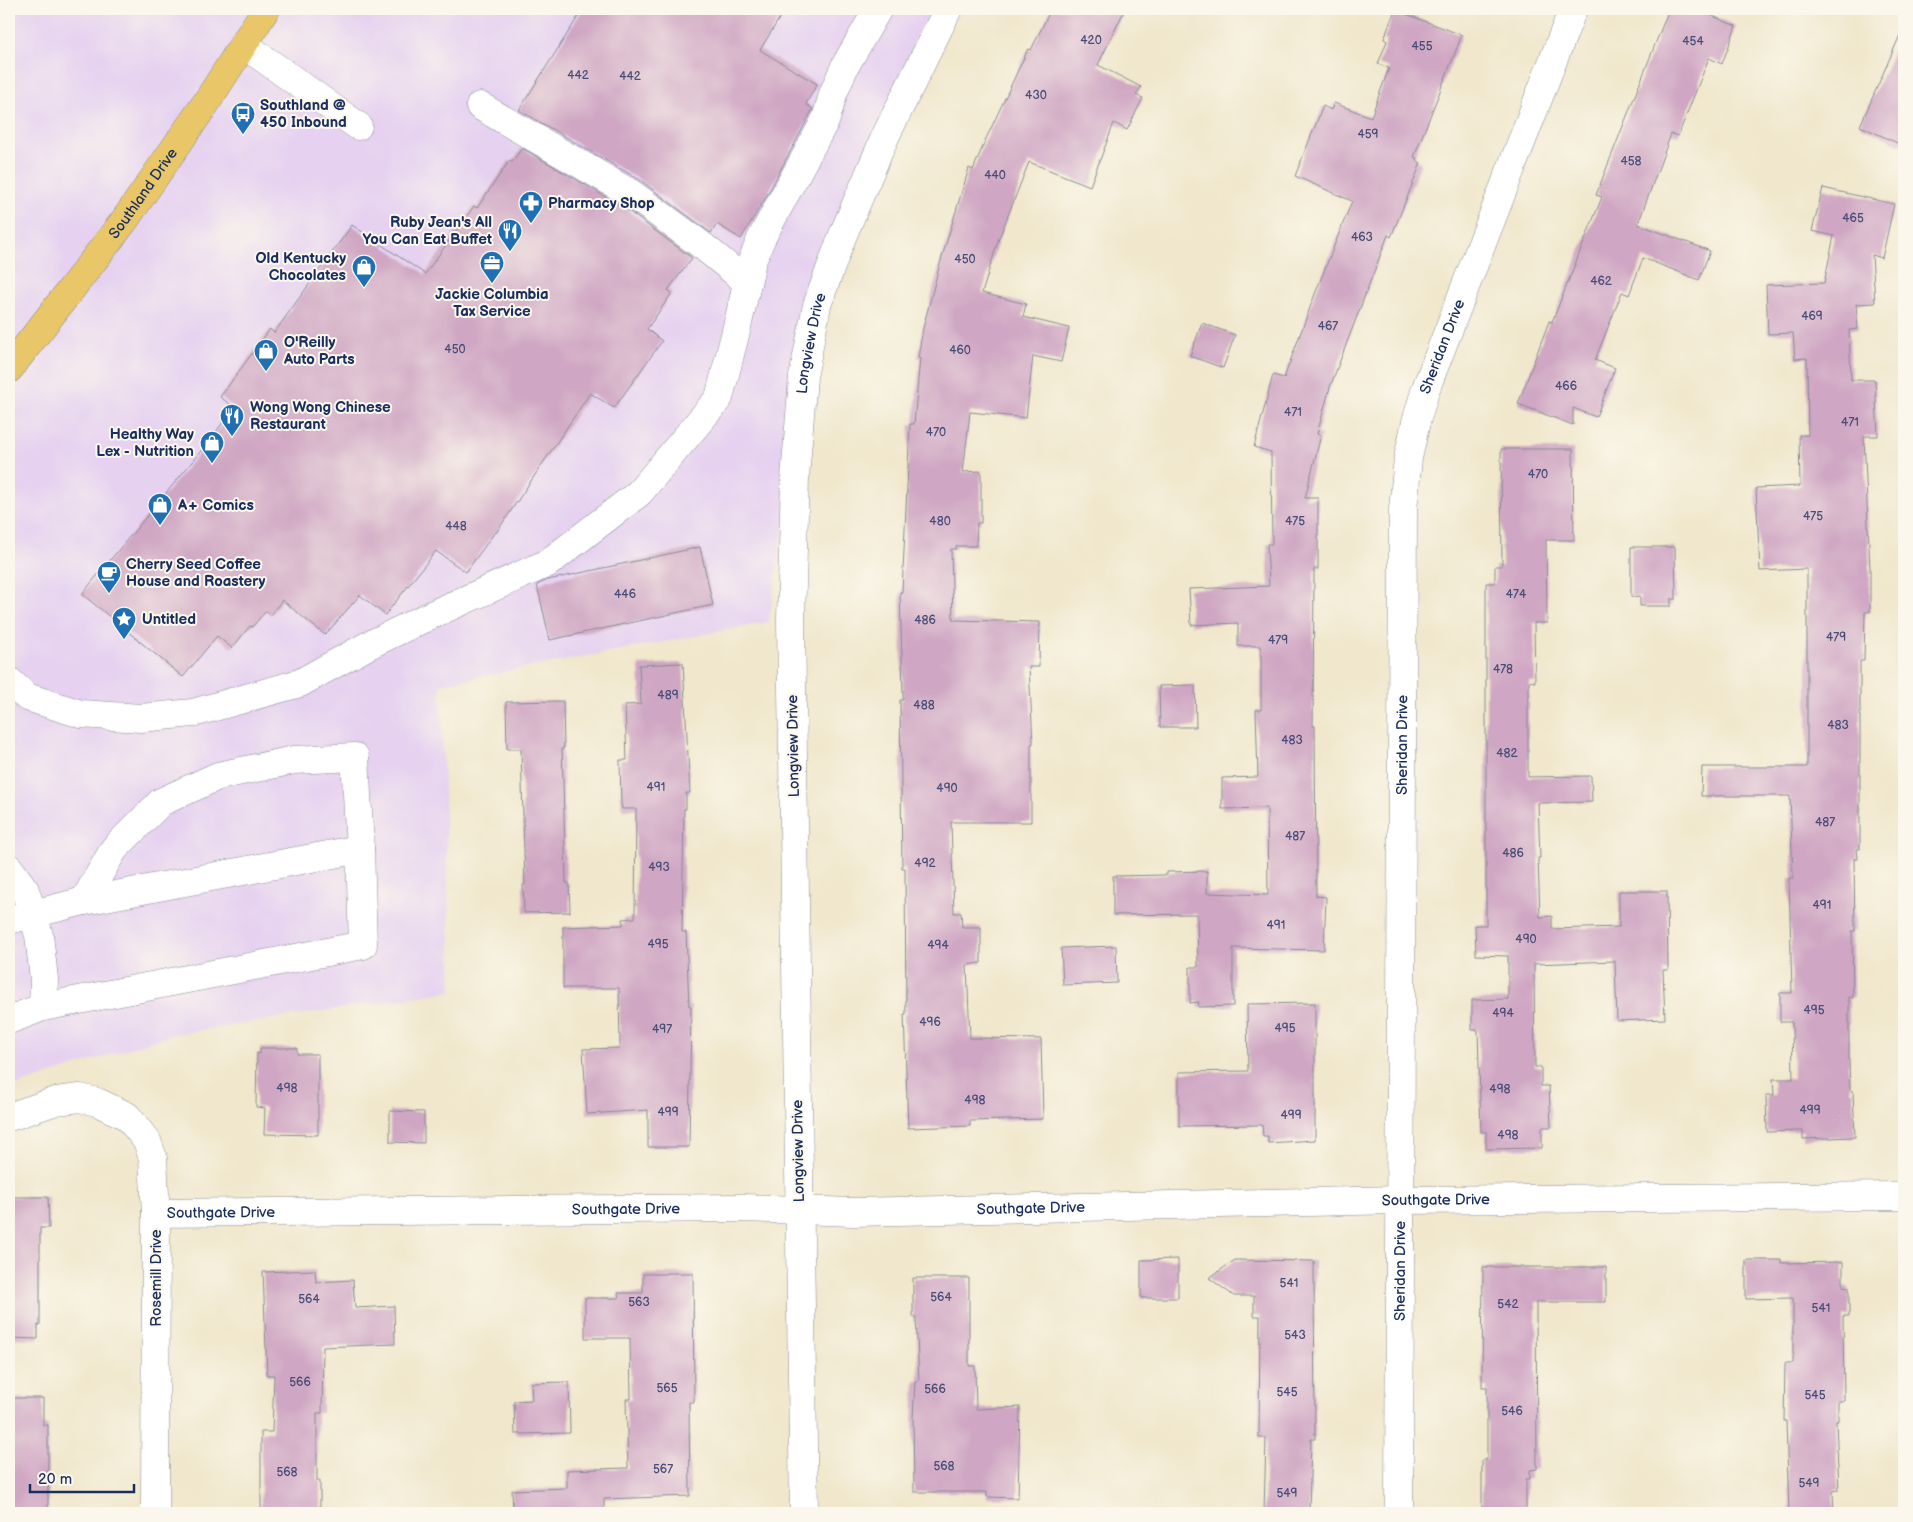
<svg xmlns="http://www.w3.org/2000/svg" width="1913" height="1522" font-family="'Balsamiq Sans',sans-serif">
  <rect width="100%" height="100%" fill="#fbf7ec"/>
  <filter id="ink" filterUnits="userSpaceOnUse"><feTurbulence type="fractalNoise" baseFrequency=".02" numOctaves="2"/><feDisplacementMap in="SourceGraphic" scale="10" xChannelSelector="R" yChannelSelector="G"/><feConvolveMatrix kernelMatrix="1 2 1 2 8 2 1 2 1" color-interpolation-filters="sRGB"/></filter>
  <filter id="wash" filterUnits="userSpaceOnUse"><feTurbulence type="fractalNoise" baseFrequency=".0096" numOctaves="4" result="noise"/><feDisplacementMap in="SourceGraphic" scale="20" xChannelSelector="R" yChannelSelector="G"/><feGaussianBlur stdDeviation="1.12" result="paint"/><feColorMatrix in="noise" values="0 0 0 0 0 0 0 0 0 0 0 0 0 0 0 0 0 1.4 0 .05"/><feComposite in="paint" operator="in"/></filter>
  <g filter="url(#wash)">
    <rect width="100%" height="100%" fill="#f0e7cc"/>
    <polygon fill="#e6d2f0" points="9,9 948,9 817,305 769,622 440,684 452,991 170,1035 9,1088"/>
    <g id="blocks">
      <g fill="#cfa6c3">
        <polygon points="583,9 785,9 760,50 817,84 806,104 813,109 766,197 741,239 717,224 711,233 640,180 519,110"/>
        <polygon points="1051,9 1125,9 1098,65 1141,87 1136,95 1143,98 1127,130 1114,123 1090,186 1029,162 998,241 982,293 1026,304 1023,317 1069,328 1061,362 1033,356 1026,418 970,412 963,472 981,471 981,523 977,523 976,546 956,546 956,549 951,549 953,620 1040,622 1039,667 1029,667 1033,744 1031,744 1031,822 951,822 954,913 961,913 962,927 981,927 981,963 967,965 970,1038 1041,1039 1043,1119 970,1121 970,1126 908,1128 904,1014 906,1014 905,868 902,868 900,700 903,700 903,694 900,592 902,592 910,424 914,424 920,358 918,358 923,328 939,267 969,168 973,170 985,141 1028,49 1031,50"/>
        <polygon points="1669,9 1696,9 1736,26 1722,64 1709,58 1678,136 1671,134 1638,224 1710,251 1699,280 1643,258 1629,295 1622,292 1595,360 1615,368 1596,417 1573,408 1573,425 1518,404 1549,321 1552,322 1602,197 1596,195"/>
        <polygon points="1395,10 1462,35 1414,157 1417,158 1416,160 1421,163 1391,237 1388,235 1330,387 1317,434 1321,435 1305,498 1318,498 1318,569 1314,569 1313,726 1315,726 1316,896 1326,897 1324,950 1233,948 1233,1006 1198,1007 1199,1002 1190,1003 1190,967 1198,967 1197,914 1113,915 1113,876 1167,875 1167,872 1207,871 1207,893 1268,895 1267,808 1222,809 1222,778 1258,777 1256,710 1261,710 1261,646 1238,646 1238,623 1191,625 1189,589 1269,586 1267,544 1272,544 1271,452 1254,447 1273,375 1284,378 1318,286 1352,201 1295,176 1323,106 1331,110 1334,103 1371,117 1389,68 1378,64 1387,41 1384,39"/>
        <polygon points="1904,26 1904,146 1860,126"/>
        <polygon points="522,148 623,207 692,258 668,290 672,293 647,329 662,341 614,408 590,393 496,533 495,532 466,572 436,551 385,615 360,595 325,635 282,600 271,615 266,611 252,627 250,626 232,648 217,636 183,677 82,594 211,439 234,407 220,397 270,329 274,333 352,225 425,274 474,206 477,208 509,161 512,162"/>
        <polygon points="1823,188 1894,204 1882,258 1872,255 1875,303 1856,304 1858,329 1849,330 1851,380 1875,380 1878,436 1864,436 1870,569 1870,612 1865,612 1864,661 1860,661 1860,849 1857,849 1858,859 1854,859 1855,931 1852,931 1853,998 1849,997 1849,1063 1850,1091 1853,1091 1855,1137 1803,1139 1803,1131 1767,1132 1766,1095 1774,1095 1773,1079 1793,1079 1792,1022 1780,1022 1780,993 1792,993 1789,878 1793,878 1790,796 1701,796 1702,767 1807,767 1807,569 1760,571 1756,488 1800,486 1799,435 1808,435 1807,358 1795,359 1793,333 1768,334 1766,285 1824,283 1834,236 1812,231"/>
        <polygon points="1202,323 1235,335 1223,368 1190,356"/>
        <polygon points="1501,449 1573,449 1574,540 1546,540 1547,623 1534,623 1535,682 1529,681 1529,698 1528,698 1528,777 1591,776 1592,802 1538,803 1540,858 1538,858 1540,917 1552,916 1552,929 1619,927 1619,891 1667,891 1668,970 1663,970 1665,1019 1617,1021 1615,961 1534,964 1535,1067 1541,1067 1541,1086 1549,1086 1551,1127 1542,1127 1542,1148 1486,1149 1486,1132 1481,1132 1478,1030 1472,1030 1472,1000 1508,999 1508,956 1476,955 1475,925 1486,925 1486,583 1495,583 1495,566 1502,566"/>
        <polygon points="700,547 713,605 550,640 537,585 548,580"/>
        <polygon points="1631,547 1675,547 1676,599 1671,599 1671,606 1640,606 1640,596 1631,597"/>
        <polygon points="683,663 690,793 686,793 686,809 684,809 682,932 686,932 689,1006 691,1006 689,1147 648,1147 648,1110 587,1114 583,1049 620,1048 619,988 563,988 563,927 623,925 623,919 635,918 636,809 622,809 621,803 620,760 627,760 625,705 641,704 639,665"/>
        <polygon points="1195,685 1196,727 1160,727 1159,686"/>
        <polygon points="563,701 564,748 562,748 566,883 569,883 570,912 524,913 523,885 525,885 521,749 507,749 506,702"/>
        <polygon points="1116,946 1117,983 1063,985 1061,948"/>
        <polygon points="1315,1003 1315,1140 1268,1143 1268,1136 1263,1136 1262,1125 1179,1126 1179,1072 1248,1071 1247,1004"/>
        <polygon points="260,1048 297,1048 297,1054 318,1054 318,1135 264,1134 265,1108 256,1107 257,1053 260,1054"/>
        <polygon points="390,1111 424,1112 424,1143 390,1142"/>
        <polygon points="9,1197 48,1197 49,1228 40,1228 40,1325 38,1325 38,1339 9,1338"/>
        <polygon points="1178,1259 1178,1298 1141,1298 1141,1260"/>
        <polygon points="1235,1260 1314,1261 1315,1439 1311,1439 1309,1513 1264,1513 1266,1438 1259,1438 1260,1316 1254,1316 1254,1296 1234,1296 1209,1278"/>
        <polygon points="1746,1260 1781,1260 1781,1263 1843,1262 1843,1286 1849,1287 1849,1316 1843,1316 1844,1401 1838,1401 1838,1421 1836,1421 1839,1490 1833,1491 1834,1513 1789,1513 1786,1421 1784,1421 1785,1363 1793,1363 1793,1298 1746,1299"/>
        <polygon points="1483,1267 1606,1267 1606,1302 1536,1302 1537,1469 1530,1470 1530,1479 1526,1479 1526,1513 1482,1513 1482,1460 1487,1460 1487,1387 1482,1387"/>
        <polygon points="315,1270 316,1282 353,1280 355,1308 394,1306 395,1344 323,1347 322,1413 317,1413 317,1481 320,1481 320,1513 261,1513 261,1432 272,1432 274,1375 267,1375 263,1272"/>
        <polygon points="666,1273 693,1273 694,1402 689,1402 690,1496 604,1499 604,1513 513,1513 512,1490 567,1488 567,1470 628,1468 626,1399 631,1399 630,1338 585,1338 585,1298 619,1298 618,1293 643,1293 643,1274 666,1274"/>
        <polygon points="913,1278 969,1278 969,1366 975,1366 976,1409 1020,1407 1018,1498 987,1497 987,1492 914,1492 913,1418 915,1381 919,1381 916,1317 913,1317"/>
        <polygon points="569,1382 570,1433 515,1434 514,1401 532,1400 531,1383"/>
        <polygon points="9,1398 43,1398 43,1425 48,1425 48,1513 9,1513"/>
      </g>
    </g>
  </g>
  <g filter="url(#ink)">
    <use href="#blocks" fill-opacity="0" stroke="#868b95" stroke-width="1"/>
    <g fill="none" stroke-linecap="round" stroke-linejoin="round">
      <defs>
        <g id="minor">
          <polyline points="243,44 358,126"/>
          <polyline points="480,106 632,194 704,247 747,282"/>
          <polyline points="9,681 27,697 81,714 141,718 193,713 300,683 367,646 431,615 548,563 639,493 719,398 738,323 752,261 762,237 826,119 833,94 845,66 878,9"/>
          <polyline points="9,868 25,890 39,935 44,979 43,1007 9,1020"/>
          <polyline points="9,920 84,901 360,849"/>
          <polyline points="43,1007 363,945 360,849 355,757 294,760 218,776 161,802 114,849 84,901"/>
          <polyline points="9,1117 56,1101 80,1098 97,1102 127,1116 147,1141 153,1158 156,1213 155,1513"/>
          <path id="s1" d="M 156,1213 L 744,1208 L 853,1212 L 1400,1200 L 1904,1196"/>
          <path id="s2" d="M 804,1513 L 791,620 L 795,478 L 803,377 L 817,305 L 842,237 L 885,137 L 948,9"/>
          <path id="s3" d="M 1399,1513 L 1403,509 L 1408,458 L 1416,422 L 1426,388 L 1573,9"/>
        </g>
        <g id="major">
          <path id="s4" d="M 9,369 L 124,221 L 206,103 L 266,9"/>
        </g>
      </defs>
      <use href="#minor" stroke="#868b95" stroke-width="29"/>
      <use href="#major" stroke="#868b95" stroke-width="29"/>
      <use href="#minor" stroke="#fff" stroke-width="28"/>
      <use href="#major" stroke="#e9c769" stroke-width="28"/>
    </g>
  </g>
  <defs>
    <symbol id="bus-pin" viewBox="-11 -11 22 30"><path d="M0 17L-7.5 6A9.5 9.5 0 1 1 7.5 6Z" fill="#1f6fb2" stroke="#fbf7ec"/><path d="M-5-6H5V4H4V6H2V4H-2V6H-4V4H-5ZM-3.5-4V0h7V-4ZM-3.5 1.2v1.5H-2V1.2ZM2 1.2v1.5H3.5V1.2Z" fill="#fff"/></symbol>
    <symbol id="pharmacy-pin" viewBox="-11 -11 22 30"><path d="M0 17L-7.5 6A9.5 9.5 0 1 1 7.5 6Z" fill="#1f6fb2" stroke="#fbf7ec"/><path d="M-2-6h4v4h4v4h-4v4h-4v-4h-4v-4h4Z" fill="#fff"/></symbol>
    <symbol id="restaurant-pin" viewBox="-11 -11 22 30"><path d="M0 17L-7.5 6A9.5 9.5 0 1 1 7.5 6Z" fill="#1f6fb2" stroke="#fbf7ec"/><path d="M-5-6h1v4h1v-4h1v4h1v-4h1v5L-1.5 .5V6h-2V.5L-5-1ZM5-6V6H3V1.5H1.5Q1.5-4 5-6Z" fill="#fff"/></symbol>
    <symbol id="office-pin" viewBox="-11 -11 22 30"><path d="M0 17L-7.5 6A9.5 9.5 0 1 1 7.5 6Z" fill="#1f6fb2" stroke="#fbf7ec"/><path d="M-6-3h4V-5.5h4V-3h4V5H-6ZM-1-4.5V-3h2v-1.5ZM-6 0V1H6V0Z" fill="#fff"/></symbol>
    <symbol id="shop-pin" viewBox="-11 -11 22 30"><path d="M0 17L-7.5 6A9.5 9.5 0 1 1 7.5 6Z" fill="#1f6fb2" stroke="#fbf7ec"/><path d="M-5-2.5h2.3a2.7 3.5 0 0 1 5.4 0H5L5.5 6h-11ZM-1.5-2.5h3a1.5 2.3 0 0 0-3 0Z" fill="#fff"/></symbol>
    <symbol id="cafe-pin" viewBox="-11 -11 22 30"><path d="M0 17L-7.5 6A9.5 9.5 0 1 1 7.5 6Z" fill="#1f6fb2" stroke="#fbf7ec"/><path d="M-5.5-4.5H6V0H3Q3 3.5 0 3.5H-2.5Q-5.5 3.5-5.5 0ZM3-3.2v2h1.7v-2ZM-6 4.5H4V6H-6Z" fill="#fff"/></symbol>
    <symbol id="sight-pin" viewBox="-11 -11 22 30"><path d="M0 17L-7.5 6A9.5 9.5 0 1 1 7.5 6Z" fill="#1f6fb2" stroke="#fbf7ec"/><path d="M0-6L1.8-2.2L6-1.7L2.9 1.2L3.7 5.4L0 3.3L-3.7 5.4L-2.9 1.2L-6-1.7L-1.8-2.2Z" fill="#fff"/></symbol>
  </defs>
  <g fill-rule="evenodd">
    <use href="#bus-pin" x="229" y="100" width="28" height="38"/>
    <use href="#pharmacy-pin" x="517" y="189" width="28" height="38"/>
    <use href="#restaurant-pin" x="496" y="217" width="28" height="38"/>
    <use href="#office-pin" x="478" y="249" width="28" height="38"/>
    <use href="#shop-pin" x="350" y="253" width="28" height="38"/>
    <use href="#shop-pin" x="252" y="337" width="28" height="38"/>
    <use href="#restaurant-pin" x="218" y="402" width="28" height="38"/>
    <use href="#shop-pin" x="198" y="429" width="28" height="38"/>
    <use href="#shop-pin" x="146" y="491" width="28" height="38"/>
    <use href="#cafe-pin" x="95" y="559" width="28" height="38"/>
    <use href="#sight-pin" x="110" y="605" width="28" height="38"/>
  </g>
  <g text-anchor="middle" stroke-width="4" stroke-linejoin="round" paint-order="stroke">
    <g font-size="12" fill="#484d77">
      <text x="1091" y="44">420</text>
      <text x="1693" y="45">454</text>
      <text x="1422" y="50">455</text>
      <text x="578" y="79">442</text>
      <text x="630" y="80">442</text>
      <text x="1036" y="99">430</text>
      <text x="1368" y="138">459</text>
      <text x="1631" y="165">458</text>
      <text x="995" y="179">440</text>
      <text x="1853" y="222">465</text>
      <text x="1362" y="241">463</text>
      <text x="965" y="263">450</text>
      <text x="1601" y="285">462</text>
      <text x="1812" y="320">469</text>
      <text x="1328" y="330">467</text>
      <text x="455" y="353">450</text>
      <text x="960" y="354">460</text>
      <text x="1566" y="390">466</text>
      <text x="1293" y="416">471</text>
      <text x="1850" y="426">471</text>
      <text x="936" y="436">470</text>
      <text x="1538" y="478">470</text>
      <text x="1813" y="520">475</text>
      <text x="940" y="525">480</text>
      <text x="1295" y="525">475</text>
      <text x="456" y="530">448</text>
      <text x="625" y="598">446</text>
      <text x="1516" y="598">474</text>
      <text x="925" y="624">486</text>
      <text x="1836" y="641">479</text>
      <text x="1278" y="644">479</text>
      <text x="1503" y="673">478</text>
      <text x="668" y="699">489</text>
      <text x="924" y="709">488</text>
      <text x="1838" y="729">483</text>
      <text x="1292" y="744">483</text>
      <text x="1507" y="757">482</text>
      <text x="656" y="791">491</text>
      <text x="947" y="792">490</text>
      <text x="1825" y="826">487</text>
      <text x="1295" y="840">487</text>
      <text x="1513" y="857">486</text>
      <text x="925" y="867">492</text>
      <text x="659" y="871">493</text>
      <text x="1822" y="909">491</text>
      <text x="1276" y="929">491</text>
      <text x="1526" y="943">490</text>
      <text x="658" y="948">495</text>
      <text x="938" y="949">494</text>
      <text x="1814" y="1014">495</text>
      <text x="1503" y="1017">494</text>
      <text x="930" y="1026">496</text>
      <text x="1285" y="1032">495</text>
      <text x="662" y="1033">497</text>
      <text x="287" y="1092">498</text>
      <text x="1500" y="1093">498</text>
      <text x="975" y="1104">498</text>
      <text x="1810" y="1114">499</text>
      <text x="668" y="1116">499</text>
      <text x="1291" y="1119">499</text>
      <text x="1508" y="1139">498</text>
      <text x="1289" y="1287">541</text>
      <text x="941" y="1301">564</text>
      <text x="309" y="1303">564</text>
      <text x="639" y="1306">563</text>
      <text x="1508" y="1308">542</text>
      <text x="1821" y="1312">541</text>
      <text x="1295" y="1339">543</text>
      <text x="300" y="1386">566</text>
      <text x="667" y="1392">565</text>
      <text x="935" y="1393">566</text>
      <text x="1287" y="1396">545</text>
      <text x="1815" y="1399">545</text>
      <text x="1512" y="1415">546</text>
      <text x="944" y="1470">568</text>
      <text x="663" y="1473">567</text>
      <text x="287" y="1476">568</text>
      <text x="1809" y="1487">549</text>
      <text x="1287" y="1497">549</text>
    </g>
    <g font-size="15" font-weight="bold" fill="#1b2f5e" stroke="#fbf7ec" text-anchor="start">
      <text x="260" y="110">Southland @<tspan x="260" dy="17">450 Inbound</tspan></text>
      <text x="548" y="208">Pharmacy Shop</text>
      <text x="492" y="227" text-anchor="end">Ruby Jean's All<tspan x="492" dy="17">You Can Eat Buffet</tspan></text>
      <text x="346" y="263" text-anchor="end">Old Kentucky<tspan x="346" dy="17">Chocolates</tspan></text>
      <text x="492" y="299" text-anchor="middle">Jackie Columbia<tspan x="492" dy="17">Tax Service</tspan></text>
      <text x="284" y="347">O'Reilly<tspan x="284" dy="17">Auto Parts</tspan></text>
      <text x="250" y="412">Wong Wong Chinese<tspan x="250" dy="17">Restaurant</tspan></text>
      <text x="194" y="439" text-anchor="end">Healthy Way<tspan x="194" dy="17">Lex - Nutrition</tspan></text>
      <text x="178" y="510">A+ Comics</text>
      <text x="126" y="569">Cherry Seed Coffee<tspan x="126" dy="17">House and Roastery</tspan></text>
      <text x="142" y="624">Untitled</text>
    </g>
    <g font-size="15" fill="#1b2f5e" stroke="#fbf7ec">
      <text dy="5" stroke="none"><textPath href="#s4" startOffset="221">Southland Drive</textPath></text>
      <text dy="5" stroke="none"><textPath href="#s2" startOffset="1171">Longview Drive</textPath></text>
      <text dy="5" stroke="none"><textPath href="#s3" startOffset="1172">Sheridan Drive</textPath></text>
      <text transform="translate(793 746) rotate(-91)" y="5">Longview Drive</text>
      <text dy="5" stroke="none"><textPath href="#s3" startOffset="768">Sheridan Drive</textPath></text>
      <text transform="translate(798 1151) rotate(-91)" y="5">Longview Drive</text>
      <text dy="5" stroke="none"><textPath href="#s1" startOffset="1280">Southgate Drive</textPath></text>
      <text dy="5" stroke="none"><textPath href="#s1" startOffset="875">Southgate Drive</textPath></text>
      <text dy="5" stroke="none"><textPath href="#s1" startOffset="470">Southgate Drive</textPath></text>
      <text dy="5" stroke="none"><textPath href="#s1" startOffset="65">Southgate Drive</textPath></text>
      <text dy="5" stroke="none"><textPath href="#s3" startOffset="242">Sheridan Drive</textPath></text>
      <text transform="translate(156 1278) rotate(-90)" y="5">Rosemill Drive</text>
    </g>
  </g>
  <rect width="1913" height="1522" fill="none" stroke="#fbf7ec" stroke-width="30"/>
  <path d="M30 1484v8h104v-8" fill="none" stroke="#1b2f5e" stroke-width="2.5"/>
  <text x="38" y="1484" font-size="15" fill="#1b2f5e" stroke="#fbf7ec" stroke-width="4" paint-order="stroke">20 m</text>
</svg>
